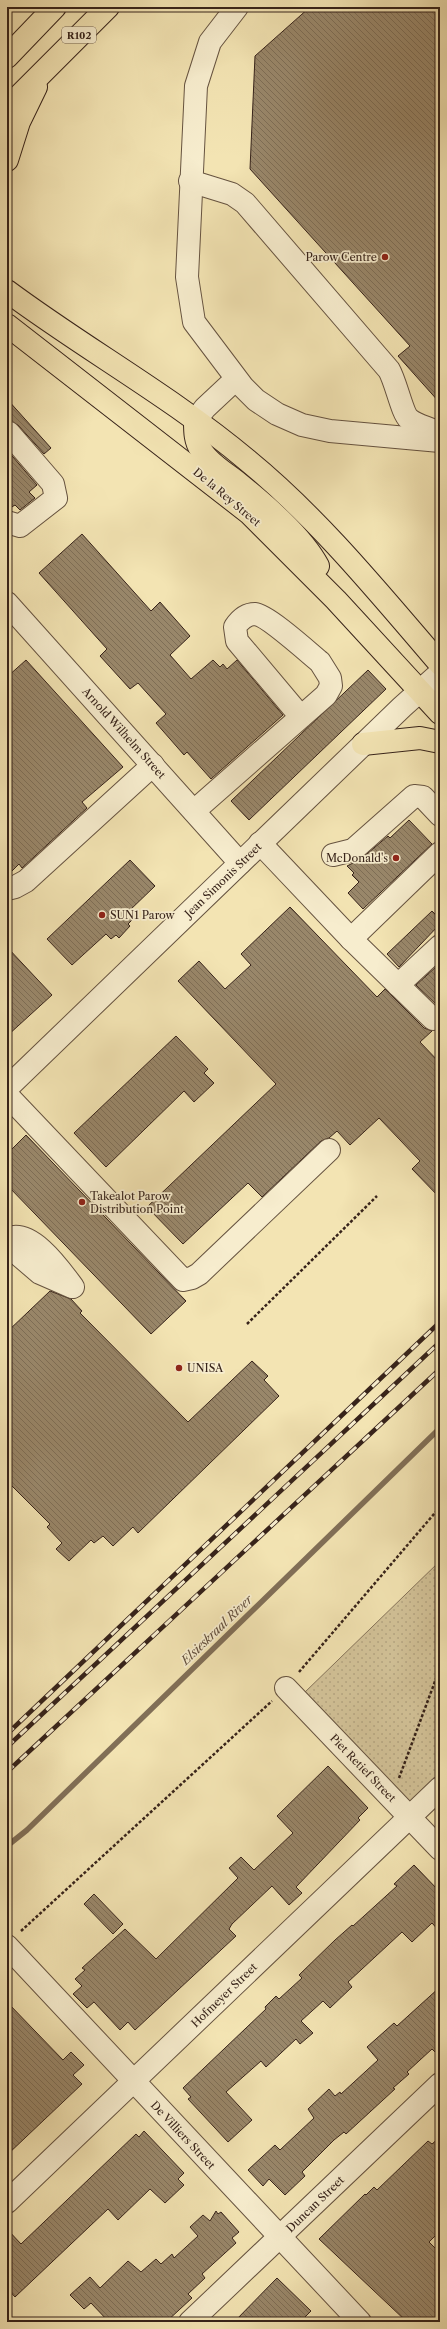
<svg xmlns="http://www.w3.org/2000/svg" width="447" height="2329" font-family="'Libre Caslon Text',serif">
  <defs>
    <pattern id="park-dots" width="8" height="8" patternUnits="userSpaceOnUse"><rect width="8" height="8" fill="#d3c399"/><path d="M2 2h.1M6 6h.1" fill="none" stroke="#b6a783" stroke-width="1.8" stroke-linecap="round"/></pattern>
    <pattern id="building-back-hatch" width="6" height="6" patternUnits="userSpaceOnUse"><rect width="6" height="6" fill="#99876a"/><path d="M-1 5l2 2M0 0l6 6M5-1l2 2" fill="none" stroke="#7e6e56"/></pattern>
  </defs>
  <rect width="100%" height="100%" fill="#f3e4b3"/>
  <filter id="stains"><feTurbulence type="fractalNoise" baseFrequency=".005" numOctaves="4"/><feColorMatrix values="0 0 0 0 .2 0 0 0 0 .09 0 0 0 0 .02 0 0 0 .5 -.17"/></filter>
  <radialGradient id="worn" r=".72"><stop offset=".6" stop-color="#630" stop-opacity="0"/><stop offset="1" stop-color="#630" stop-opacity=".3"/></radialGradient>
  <polygon fill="url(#park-dots)" stroke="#85735a" points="440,1561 440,1775 409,1806 303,1694"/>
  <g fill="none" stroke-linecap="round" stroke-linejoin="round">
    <polyline stroke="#816f57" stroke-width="5.5" points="7,1846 27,1830 440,1428"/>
  </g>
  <g fill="url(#building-back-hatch)" stroke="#37231a">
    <polygon points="310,7 440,7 440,403 398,356 410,346 250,169 255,56"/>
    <polygon points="7,399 51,448 44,454 18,425 7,421"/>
    <polygon points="7,450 37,485 29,492 35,498 20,510 15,505 7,510"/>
    <polygon points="82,534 151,611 160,602 190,636 170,655 191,679 213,660 220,667 223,664 227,669 237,660 283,715 211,779 187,752 184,755 156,723 166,714 138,683 130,689 100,656 107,649 39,573"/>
    <polygon points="26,660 123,767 82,802 87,808 22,868 19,864 7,876 7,677"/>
    <polygon points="368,670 386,689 249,820 231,801"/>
    <polygon points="409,820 432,844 363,909 348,893 359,882 352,875 354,873 347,866 361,859 388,836 390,838"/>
    <polygon points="130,860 155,886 128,912 134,918 128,924 130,926 119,938 116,935 111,939 106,934 72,965 47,939"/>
    <polygon points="290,907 377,997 385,989 424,1028 432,1031 420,1042 440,1063 440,1198 412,1169 420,1161 379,1118 350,1145 337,1131 329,1138 321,1141 262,1197 248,1183 183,1244 147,1207 276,1084 178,981 199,961 225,989 251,965 241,954"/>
    <polygon points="432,911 440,919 440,924 399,967 387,954"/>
    <polygon points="7,947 52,995 7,1036"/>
    <polygon points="437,966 440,969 440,1008 416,985"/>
    <polygon points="176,1036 208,1069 204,1073 214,1083 194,1102 184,1091 106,1167 74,1133"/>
    <polygon points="26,1135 186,1301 151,1334 7,1185 7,1154"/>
    <polygon points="50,1291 71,1299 82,1311 80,1313 188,1422 252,1361 268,1376 264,1380 279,1396 138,1533 133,1527 113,1546 103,1536 94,1543 91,1540 69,1561 56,1549 62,1543 47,1527 50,1524 7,1481 7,1332"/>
    <polygon points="328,1766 368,1808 358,1818 360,1820 296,1887 302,1893 289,1905 272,1886 232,1924 229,1929 236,1936 135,2030 128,2022 120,2030 94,2002 87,2008 73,1994 82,1986 75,1979 85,1970 82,1968 125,1929 156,1959 238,1878 229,1868 241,1857 254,1870 293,1833 277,1816"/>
    <polygon points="414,1865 440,1892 440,1932 432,1923 412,1942 402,1932 348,1982 352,1987 330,2008 323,2001 301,2021 313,2033 300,2044 296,2039 266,2067 261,2061 226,2092 252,2120 228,2142 188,2099 191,2097 183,2088 266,2009 265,2007 276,1996 279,1999 302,1978 299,1975 335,1940 352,1925 353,1926 397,1886 394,1884"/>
    <polygon points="94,1894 123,1924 113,1934 84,1904"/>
    <polygon points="440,1987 440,2057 432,2049 407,2072 409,2074 393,2088 395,2089 346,2134 344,2132 334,2140 302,2172 305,2176 285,2195 269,2179 263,2186 248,2170 275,2145 280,2150 314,2118 308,2109 329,2089 335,2096 340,2092 341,2094 378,2060 367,2047 394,2023 397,2026"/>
    <polygon points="7,2002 63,2060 71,2052 84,2065 73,2075 82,2084 7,2155"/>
    <polygon points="144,2131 184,2173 178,2179 184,2185 165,2203 150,2189 118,2220 108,2209 15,2297 7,2288 7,2229 21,2244 136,2134 139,2137"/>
    <polygon points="440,2137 440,2231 429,2242 440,2253 440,2322 407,2322 319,2239 365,2194 366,2195 374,2187 377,2190 428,2141 432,2144"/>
    <polygon points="216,2211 218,2214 221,2212 239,2232 232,2238 236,2243 202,2274 205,2278 188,2294 192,2298 166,2322 109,2322 91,2303 84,2309 70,2295 90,2277 100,2288 128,2261 141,2272 156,2259 161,2264 172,2254 174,2258 198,2236 190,2227 203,2215 210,2221"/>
    <polygon points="277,2278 311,2311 300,2322 234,2322"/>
  </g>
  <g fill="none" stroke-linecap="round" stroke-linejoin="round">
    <defs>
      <g id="minor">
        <polyline points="237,7 210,42 196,86 187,277 194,322 243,387 256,400 277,414 302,425 330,431 440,441"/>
        <path d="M 190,181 L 232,194 L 245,203 L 389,370 C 396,382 402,413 409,419 C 417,426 431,428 440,434"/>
        <polyline points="195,421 205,408 236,379"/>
        <polyline points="7,522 20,526 56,498 53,484 9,433"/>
        <polyline points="7,603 240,863"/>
        <path d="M 194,811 L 326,695 L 331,686 L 330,678 L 320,662 C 308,652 267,615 255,614 C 246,614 239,621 235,627 L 237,641 L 301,717"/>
        <polyline points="260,843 351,939 433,1019"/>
        <polyline points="333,855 353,850 414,796 423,797 440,815"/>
        <polyline points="7,889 15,887 26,881 153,765"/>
        <polyline points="351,939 440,853"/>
        <polyline points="398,985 440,946"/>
        <polyline points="7,1088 402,707 440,673"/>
        <polyline points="7,1095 183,1280 192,1278 199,1274 329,1150"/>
        <path d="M 7,1239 C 31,1227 61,1271 73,1287"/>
        <polyline points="7,1245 40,1273 72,1287"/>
        <polyline points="286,1688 440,1849"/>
        <polyline points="7,1946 360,2322"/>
        <polyline points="7,2202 440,1788"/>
        <polyline points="190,2322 440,2084"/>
      </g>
      <g id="major">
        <polyline points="7,57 55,7"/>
        <polyline points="7,108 108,7"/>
        <polyline points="7,160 19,122 36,87"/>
        <path d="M 7,291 C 85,349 172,397 247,460 C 319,519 379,593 440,664"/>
        <polyline points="7,325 249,513 336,600 440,713"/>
        <path d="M 195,421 C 195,432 195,441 201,450 C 209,464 226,473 238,483 C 264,504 302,536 318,566"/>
        <polyline points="363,744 420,738 440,742"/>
      </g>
    </defs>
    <use href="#minor" stroke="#665340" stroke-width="24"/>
    <use href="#major" stroke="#37231a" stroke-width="24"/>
    <g stroke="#37231a" stroke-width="2.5" stroke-dasharray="3 2" stroke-linecap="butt">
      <polyline points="247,1324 377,1196"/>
      <polyline points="299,1672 440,1507"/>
      <polyline points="399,1778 440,1668"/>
      <polyline points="21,1931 272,1701"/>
    </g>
    <use href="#minor" stroke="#f7edce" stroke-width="22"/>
    <use href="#major" stroke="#f3e4b3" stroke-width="22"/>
    <defs>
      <g id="rail">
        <polyline points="7,1734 440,1322"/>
        <polyline points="7,1747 440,1342"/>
        <polyline points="7,1772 440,1369"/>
      </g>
    </defs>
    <use href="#rail" stroke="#37231a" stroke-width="4.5"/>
    <use href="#rail" stroke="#f7edce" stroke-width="3" stroke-dasharray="9" stroke-linecap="butt"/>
  </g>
  <g fill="#8f2418" stroke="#f7edce" stroke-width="1.5">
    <circle cx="385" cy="257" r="4"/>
    <circle cx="396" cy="858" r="4"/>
    <circle cx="102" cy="915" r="4"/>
    <circle cx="82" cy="1202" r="4"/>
    <circle cx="179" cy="1368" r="4"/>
  </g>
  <g text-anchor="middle" stroke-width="3.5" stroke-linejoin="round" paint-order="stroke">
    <rect fill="#f7edce" stroke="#716050" stroke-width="1" x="62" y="27" width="34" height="16" rx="3"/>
    <g font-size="10" font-weight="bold" fill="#37231a">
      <text x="79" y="39">R102</text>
    </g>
    <g font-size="11" fill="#37231a" stroke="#f7edce" text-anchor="start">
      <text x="377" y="261" text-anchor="end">Parow Centre</text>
      <text x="388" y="862" text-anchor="end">McDonald's</text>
      <text x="110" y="919">SUN1 Parow</text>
      <text x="90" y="1200">Takealot Parow<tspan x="90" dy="13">Distribution Point</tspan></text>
      <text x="187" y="1372">UNISA</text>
    </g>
    <g font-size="11" fill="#37231a" stroke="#f7edce">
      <text transform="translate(227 497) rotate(40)" y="4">De la Rey Street</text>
      <text transform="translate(124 733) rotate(48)" y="4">Arnold Wilhelm Street</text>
      <text transform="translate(223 880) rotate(-44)" y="4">Jean Simonis Street</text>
      <text transform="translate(363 1768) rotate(46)" y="4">Piet Retief Street</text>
      <text transform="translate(224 1995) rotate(-44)" y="4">Hofmeyer Street</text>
      <text transform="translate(183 2135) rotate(47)" y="4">De Villiers Street</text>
      <text transform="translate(315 2204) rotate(-44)" y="4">Duncan Street</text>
    </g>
    <g font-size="12" font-style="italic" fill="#624f3d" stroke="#f7edce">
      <text transform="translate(217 1630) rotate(-44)" y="4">Elsieskraal River</text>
    </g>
  </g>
  <rect width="447" height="2329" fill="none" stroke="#f3e4b3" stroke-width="24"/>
  <rect x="8" y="8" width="431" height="2313" fill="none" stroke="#37231a" stroke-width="2"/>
  <rect x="12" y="12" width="423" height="2305" fill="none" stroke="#37231a"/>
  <rect width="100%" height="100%" filter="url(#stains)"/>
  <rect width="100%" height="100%" fill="url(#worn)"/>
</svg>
